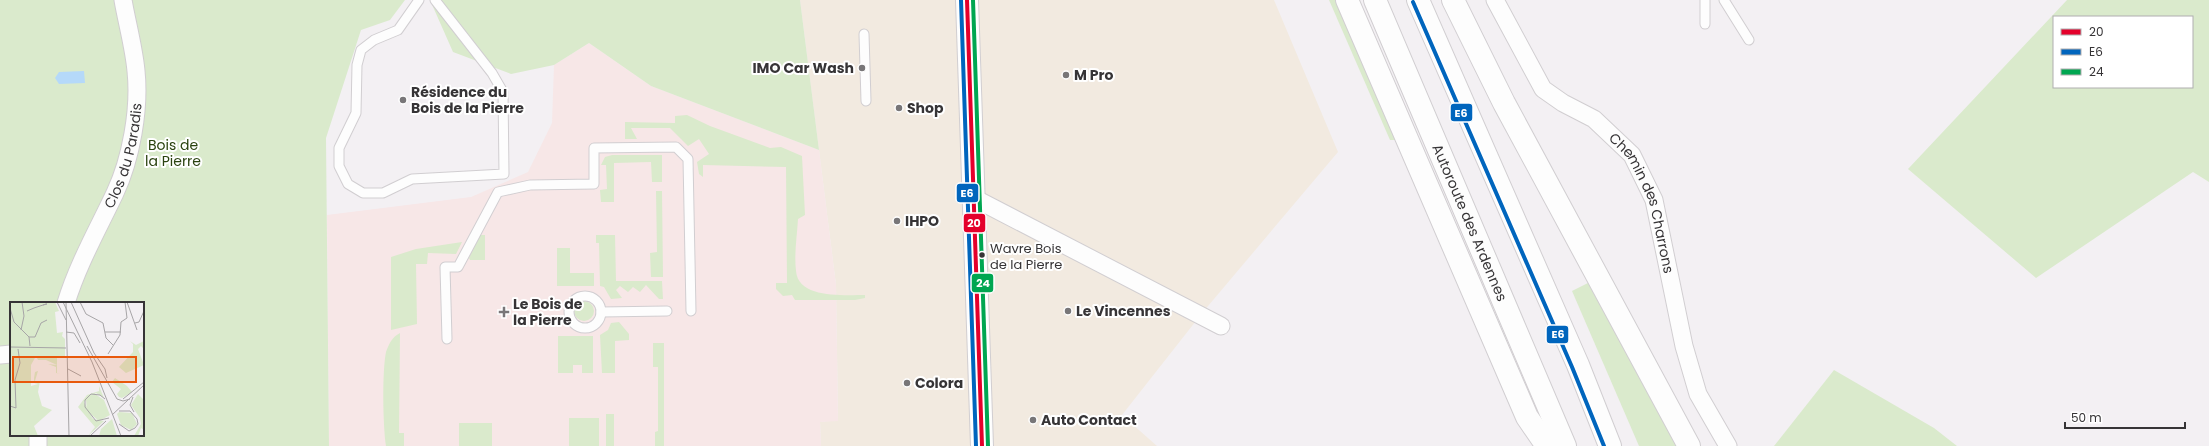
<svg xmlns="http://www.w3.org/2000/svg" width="2209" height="446" font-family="Poppins,sans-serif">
  <rect width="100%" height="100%" fill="#f3f0f3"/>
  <polygon fill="#f2eae0" points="800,0 1274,0 1338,152 1203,312 1122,415 1157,446 821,446 820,422 838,420 836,285"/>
  <polygon fill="#f7e7e7" points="589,43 651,86 819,150 836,285 838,421 820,422 821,446 329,446 327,215 471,197 528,172 552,123 554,65"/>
  <g fill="#daeacc" fill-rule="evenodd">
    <path d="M 0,0 L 405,0 L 390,20 L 361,30 L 326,138 L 329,446 L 0,446 ZM 11,303 L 143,303 L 143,435 L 11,435 Z"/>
    <polygon points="430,0 800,0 819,150 651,86 589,43 554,65 511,74 453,52"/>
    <polygon points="1329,0 1335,0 1396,140 1390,140"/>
    <path d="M 2067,0 L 2209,0 L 2209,182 L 2193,172 L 2036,278 L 1908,169 ZM 2054,17 L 2192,17 L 2192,87 L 2054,87 Z"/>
    <path d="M 687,115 L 710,126 L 770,148 L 781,147 L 802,156 L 805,215 L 798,219 C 797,236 794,254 796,271 C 798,299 845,295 865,295 L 865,298 L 855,300 L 795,300 L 792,295 L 783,296 L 776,289 L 776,283 L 787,283 L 786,167 L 703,165 L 703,177 L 699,174 L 697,162 L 709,154 L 699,139 L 688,146 L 670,128 L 631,128 L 637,139 L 625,139 L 625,122 L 675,123 L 675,116 Z"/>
    <polygon points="612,155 662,155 662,182 652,182 651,162 614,163 614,202 601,202 600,190 607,189 606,165 601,165 605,157"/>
    <polygon points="656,191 662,191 663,277 651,277 650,253 657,252"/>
    <polygon points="479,235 485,235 485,260 470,260 469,258"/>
    <polygon points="596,235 615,235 616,281 662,281 663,299 659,299 646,285 640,292 633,287 628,292 620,286 616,290 622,298 611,299 604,287 600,286 599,243 596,243"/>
    <polygon points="462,242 456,254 428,253 427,264 416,264 417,324 391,330 391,257 416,249"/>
    <polygon points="557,248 570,248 570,273 594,273 594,286 557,286"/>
    <polygon points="1588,283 1678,446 1639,446 1572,291"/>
    <circle cx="584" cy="311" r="10"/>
    <polygon points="619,322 629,334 629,340 615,341 615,373 602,373 600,335 608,330 611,323"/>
    <path d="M 400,333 L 399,433 L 404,433 L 404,446 L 386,446 C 383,425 382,372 386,352 C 389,344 392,337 400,333 Z"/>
    <polygon points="558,336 593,336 593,373 582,373 582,365 573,365 573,373 558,373"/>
    <polygon points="653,343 664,343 664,446 655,446 655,432 658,431 658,367 653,367"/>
    <polygon points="1834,370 1934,428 1957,446 1774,446"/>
    <rect x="606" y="414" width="8" height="32"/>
    <rect x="569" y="418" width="30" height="28"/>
    <rect x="459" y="423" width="33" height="23"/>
  </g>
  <polygon fill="#b5d9f9" points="84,71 85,83 59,84 55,78 59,72"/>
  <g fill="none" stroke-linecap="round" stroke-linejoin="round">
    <defs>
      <g id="lane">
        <polyline points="419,0 398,30 374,40 361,50 357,65 356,113 339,148 339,166 348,184 363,193 383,193 412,179 504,174 503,92 492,73 435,0"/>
        <polyline points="1724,0 1749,40"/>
        <polyline points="1705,24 1705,0"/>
        <polyline points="864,34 866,101"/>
        <circle cx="585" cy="312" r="16"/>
        <polyline points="601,312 667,311"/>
        <polyline points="447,339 445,267 458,267 498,192 530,185 594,184 594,148 676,147 688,159 691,311"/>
      </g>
      <g id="street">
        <path id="s1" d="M 1495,0 L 1543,89 L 1563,103 L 1594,119 L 1632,155 L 1654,200 L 1684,346 L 1698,394 L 1728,446"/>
        <polyline points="974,198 1221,326"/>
        <path id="s2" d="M 66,303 C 78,264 98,229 115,193 C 131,159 140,109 136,71 C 134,48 127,23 123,0"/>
        <polyline points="0,355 11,354"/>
        <polyline points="38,446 38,435"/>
      </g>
      <polyline id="primary" points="967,0 982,446"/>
      <g id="highway">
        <polyline points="1347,0 1527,417 1547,446"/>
        <path id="s3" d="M 1375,0 L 1565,446"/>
        <polyline points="1418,0 1578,365 1610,446"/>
        <polyline points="1453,0 1504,103 1689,446"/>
      </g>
    </defs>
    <use href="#lane" stroke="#d1ced1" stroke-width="11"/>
    <use href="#street" stroke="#d1ced1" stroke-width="19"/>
    <use href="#primary" stroke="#d1ced1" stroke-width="24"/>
    <use href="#highway" stroke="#d1ced1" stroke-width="24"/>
    <use href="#lane" stroke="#fdfdfd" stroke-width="9"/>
    <use href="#street" stroke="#fdfdfd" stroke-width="17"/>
    <use href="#primary" stroke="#fdfdfd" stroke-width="22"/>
    <use href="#highway" stroke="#fdfdfd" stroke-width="22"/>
    <defs>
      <polyline id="bus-1" points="967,0 982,446"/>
      <g id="bus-2">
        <polyline points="961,0 976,446"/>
        <polyline points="1413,2 1572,367 1604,446"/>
      </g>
      <polyline id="bus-3" points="973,0 988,446"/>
    </defs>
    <use href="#bus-1" stroke="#fff" stroke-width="7"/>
    <use href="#bus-2" stroke="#fff" stroke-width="7"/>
    <use href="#bus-3" stroke="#fff" stroke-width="7"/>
    <use href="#bus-1" stroke="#e4002b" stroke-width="4"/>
    <use href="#bus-2" stroke="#0065bd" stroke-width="4"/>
    <use href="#bus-3" stroke="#00a651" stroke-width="4"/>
  </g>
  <g fill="#787678" stroke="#fff" stroke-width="1.5">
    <circle cx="862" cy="68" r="4"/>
    <circle cx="1066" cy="75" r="4"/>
    <circle cx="403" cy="100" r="4"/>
    <circle cx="899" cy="108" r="4"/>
    <circle cx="897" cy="221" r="4"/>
    <circle cx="1068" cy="311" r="4"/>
    <path d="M502 306h4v4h4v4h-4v4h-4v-4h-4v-4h4z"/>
    <circle cx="907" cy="383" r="4"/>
    <circle cx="1033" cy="420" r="4"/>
  </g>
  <circle fill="#363436" stroke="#fff" stroke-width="1.5" cx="982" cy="255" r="3.5"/>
  <g text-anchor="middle" stroke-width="4" stroke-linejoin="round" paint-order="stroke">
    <g font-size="13" fill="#363436" stroke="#fff" text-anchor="start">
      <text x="990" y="253">Wavre Bois<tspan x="990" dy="16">de la Pierre</tspan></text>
    </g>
    <g font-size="14" font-weight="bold" fill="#363436" stroke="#fff" text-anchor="start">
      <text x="854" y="73" text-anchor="end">IMO Car Wash</text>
      <text x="1074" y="80">M Pro</text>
      <text x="411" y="97">Résidence du<tspan x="411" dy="16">Bois de la Pierre</tspan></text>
      <text x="907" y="113">Shop</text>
      <text x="905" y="226">IHPO</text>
      <text x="513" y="309">Le Bois de<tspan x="513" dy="16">la Pierre</tspan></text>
      <text x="1076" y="316">Le Vincennes</text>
      <text x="915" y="388">Colora</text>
      <text x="1041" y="425">Auto Contact</text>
    </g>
    <g font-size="14" fill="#2a420f" stroke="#fff">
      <text x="173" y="150">Bois de<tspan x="173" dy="16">la Pierre</tspan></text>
    </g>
    <g font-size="14" fill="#363436" stroke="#fff">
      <text dy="5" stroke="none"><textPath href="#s2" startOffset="159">Clos du Paradis</textPath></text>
      <text dy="5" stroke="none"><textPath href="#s1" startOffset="261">Chemin des Charrons</textPath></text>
      <text dy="5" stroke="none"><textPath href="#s3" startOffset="242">Autoroute des Ardennes</textPath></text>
    </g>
  </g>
  <g transform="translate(10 302)">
    <rect width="134" height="134" fill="#f3f0f3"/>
    <path d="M 0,0 L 45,0 L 49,9 L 45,10 L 47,31 L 53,30 L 52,34 L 55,37 L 55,54 L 47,54 L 47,71 L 51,72 L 46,71 L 46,65 L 38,62 L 47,63 L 36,58 L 28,58 L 26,54 L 21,63 L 21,84 L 28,82 L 24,81 L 24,76 L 25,70 L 28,69 L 25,79 L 30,79 L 28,90 L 32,104 L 42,108 L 24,124 L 28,134 L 0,134 ZM 120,39 L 126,43 L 134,39 L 134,47 L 131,44 L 128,47 L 134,63 L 116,71 L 109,65 L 123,50 L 123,42 ZM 105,76 L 117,84 L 122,90 L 112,96 L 109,95 L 107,92 L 111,87 L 102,80 ZM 89,84 L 94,96 L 86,91 L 74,100 L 83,117 L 94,119 L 78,134 L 85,125 L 68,105 L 77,93 L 89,89 ZM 85,92 L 94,98 L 100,113 L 89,119 L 77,109 L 76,98 ZM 128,92 L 134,98 L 134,128 L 131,126 L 128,134 L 124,134 L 131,122 L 130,116 L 121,103 ZM 109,110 L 122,111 L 127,122 L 121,128 L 111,123 L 107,112 ZM 102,117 L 107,134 L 89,134 L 91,127 Z" fill="#daeacc"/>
    <path fill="none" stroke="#a7a5a7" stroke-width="1" d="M 47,0 L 56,18M 53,0 L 82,60 L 111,134M 56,0 L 59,134M 61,0 L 84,51 L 95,67 L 97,76M 70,0 L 76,12 L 93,21 L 96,36 L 103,43M 117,0 L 127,28M 0,6 L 4,20 L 19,35 L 20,44M 17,9 L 24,6 L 36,2 L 37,2 L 33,3M 125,21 L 129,20 L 134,9M 11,28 L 14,14 L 12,0M 56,30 L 64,31 L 70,41M 95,30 L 111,30M 19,35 L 25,35 L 31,21 L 37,18M 77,44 L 107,97 L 113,99 L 120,97M 0,45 L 56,46M 98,52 L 110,33 L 111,20 L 117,16 L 115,0M 58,67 L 71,74M 123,95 L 120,103 L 124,110M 95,97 L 90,93 L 81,92 L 75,98 L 75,105 L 86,119 L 99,116M 113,97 L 134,80M 0,104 L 6,106 L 5,78 L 10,61 L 8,47M 102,113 L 134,83M 109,122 L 119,129 L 125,126 L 128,122 L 127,117 L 120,109 L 109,109M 80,134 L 96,119"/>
    <path fill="#e8590c" fill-opacity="0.15" stroke="#e8590c" stroke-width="2" d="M 3,55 L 126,55 L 126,80 L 3,80 Z"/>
    <rect width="134" height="134" fill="none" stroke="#363436" stroke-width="2"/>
  </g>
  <g stroke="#fff" stroke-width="1.5">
    <rect x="1450" y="103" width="23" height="19" rx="4" fill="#0065bd"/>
    <rect x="956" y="183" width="23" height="20" rx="4" fill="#0065bd"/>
    <rect x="963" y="213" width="23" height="20" rx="4" fill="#e4002b"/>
    <rect x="971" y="273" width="23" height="20" rx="4" fill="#00a651"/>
    <rect x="1546" y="325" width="23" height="19" rx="4" fill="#0065bd"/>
  </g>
  <g font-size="11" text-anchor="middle" font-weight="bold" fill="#fff">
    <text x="1461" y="117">E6</text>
    <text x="967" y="197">E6</text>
    <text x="974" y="227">20</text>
    <text x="983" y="287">24</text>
    <text x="1558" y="338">E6</text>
  </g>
  <rect x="2053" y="16" width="140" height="72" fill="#ffffff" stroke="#afaeaf"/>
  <rect x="2061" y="29" width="20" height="6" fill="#e4002b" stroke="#afaeaf"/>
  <text x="2089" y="36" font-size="12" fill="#363436">20</text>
  <rect x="2061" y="49" width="20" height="6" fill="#0065bd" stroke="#afaeaf"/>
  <text x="2089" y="56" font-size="12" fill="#363436">E6</text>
  <rect x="2061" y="69" width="20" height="6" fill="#00a651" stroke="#afaeaf"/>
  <text x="2089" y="76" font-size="12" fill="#363436">24</text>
  <path d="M2065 422v6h120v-6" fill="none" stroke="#363436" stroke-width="2"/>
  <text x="2071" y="422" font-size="12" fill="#363436" stroke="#ffffff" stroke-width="3" paint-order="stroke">50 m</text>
</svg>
